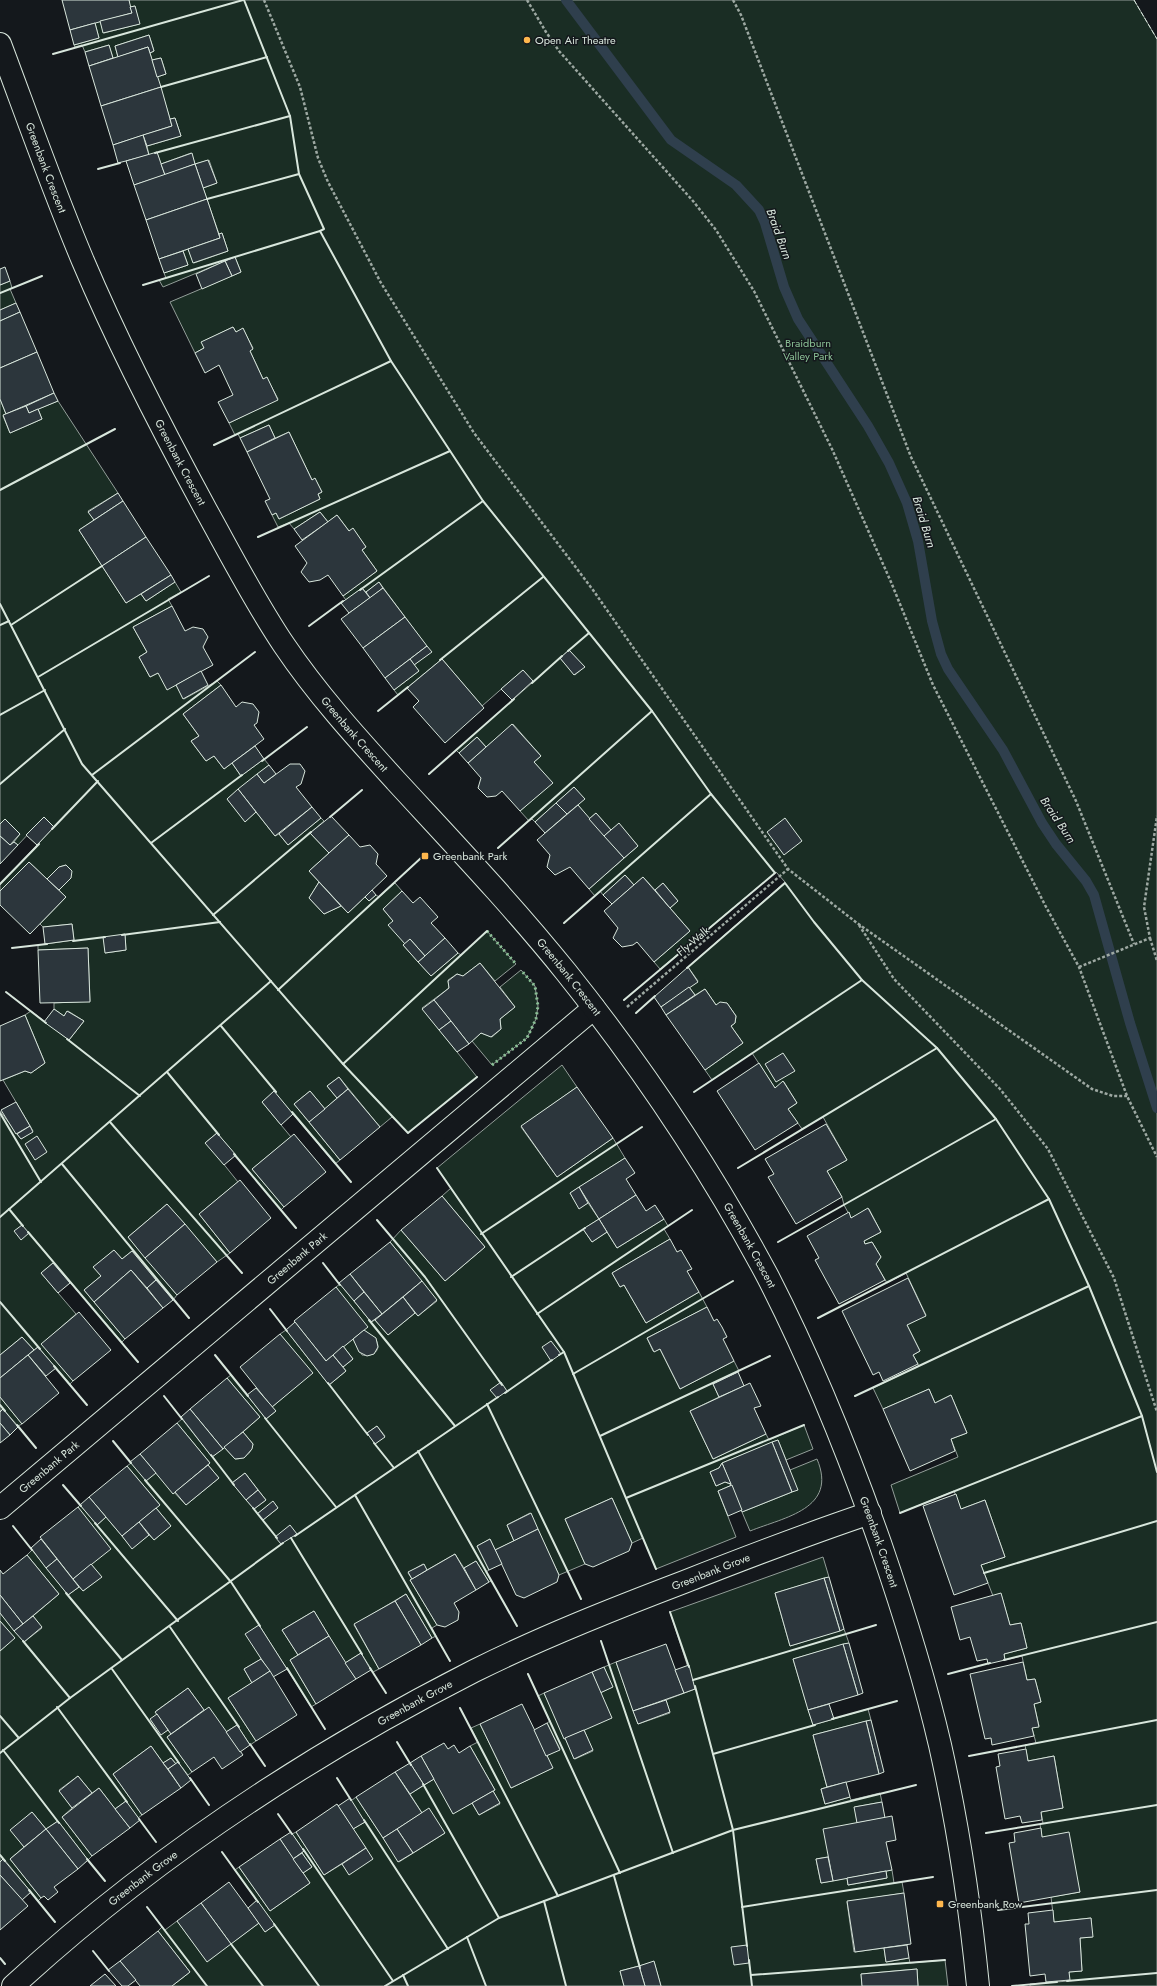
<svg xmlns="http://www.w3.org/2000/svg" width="1157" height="1986" font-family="Jost,sans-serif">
  <rect width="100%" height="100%" fill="#14181c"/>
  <g fill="#1a2d24" stroke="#939e99" fill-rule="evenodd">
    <path d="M 129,0 L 1134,0 L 1157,39 L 1157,1986 L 1030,1986 L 1030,1984 L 1069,1981 L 1069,1972 L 1082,1971 L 1080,1938 L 1092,1937 L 1091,1918 L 1054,1922 L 1051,1897 L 1080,1892 L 1042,1837 L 1040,1824 L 1043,1823 L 1041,1812 L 1063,1808 L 1054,1756 L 1028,1761 L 1025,1745 L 1036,1743 L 1032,1728 L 1039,1726 L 1034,1704 L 1041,1702 L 1035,1679 L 1027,1680 L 1022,1656 L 1005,1660 L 1004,1654 L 1027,1648 L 1021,1623 L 1010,1625 L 1001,1594 L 993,1596 L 981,1565 L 1005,1557 L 985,1500 L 961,1509 L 954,1491 L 900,1513 L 891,1485 L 958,1457 L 951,1439 L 967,1433 L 951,1395 L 935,1403 L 929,1389 L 883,1409 L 873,1388 L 919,1366 L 913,1355 L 920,1351 L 907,1325 L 926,1315 L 906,1273 L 887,1283 L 876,1264 L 881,1257 L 872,1242 L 865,1244 L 864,1241 L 881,1232 L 869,1209 L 851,1218 L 844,1205 L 842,1197 L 827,1171 L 847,1160 L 823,1117 L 802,1129 L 788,1109 L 797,1103 L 784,1082 L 775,1088 L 752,1053 L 712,1080 L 705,1070 L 743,1043 L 731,1026 L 735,1023 L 736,1016 L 727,1003 L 716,1005 L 705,989 L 695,995 L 689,987 L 698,981 L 688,967 L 785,882 L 776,872 L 660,969 L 654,962 L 690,931 L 670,908 L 678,901 L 663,883 L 655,890 L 643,877 L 634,885 L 625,875 L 603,895 L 600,891 L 595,896 L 589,889 L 638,846 L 619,824 L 611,830 L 596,813 L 589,819 L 578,805 L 584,799 L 574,787 L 535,822 L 532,819 L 529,821 L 520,811 L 552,783 L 534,762 L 541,756 L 513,724 L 486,747 L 477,737 L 459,753 L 456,750 L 533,682 L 523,670 L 482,706 L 442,659 L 398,695 L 394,690 L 419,671 L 414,665 L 431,652 L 379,582 L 366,592 L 362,588 L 346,600 L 343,596 L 377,571 L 362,550 L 366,547 L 353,529 L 349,531 L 337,515 L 328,522 L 320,512 L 294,529 L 289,523 L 278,527 L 272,515 L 276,513 L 279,519 L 320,499 L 318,494 L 322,492 L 315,479 L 312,480 L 289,432 L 275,438 L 269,425 L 240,438 L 238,434 L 235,435 L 229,423 L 278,399 L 267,378 L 263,379 L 250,351 L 253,348 L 243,329 L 236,332 L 233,327 L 202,342 L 204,348 L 195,353 L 170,302 L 241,272 L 235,257 L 163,287 L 159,280 L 166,278 L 164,273 L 188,265 L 183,251 L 188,249 L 194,263 L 228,251 L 222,233 L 219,234 L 203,188 L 217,183 L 209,160 L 195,164 L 191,153 L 161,164 L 157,153 L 149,155 L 147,146 L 181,136 L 175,118 L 170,119 L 157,77 L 166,74 L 161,58 L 152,60 L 150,53 L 154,51 L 149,35 L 115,46 L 118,57 L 113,58 L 109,45 L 85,52 L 82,45 L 75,47 L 74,45 L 99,38 L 95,23 L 100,21 L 104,33 L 139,24 L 135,6 L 130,7 ZM 569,650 L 584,667 L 575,675 L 560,658 Z"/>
    <polygon points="10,281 12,288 10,289 16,303 0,310 0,285"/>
    <path d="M 0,399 L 6,414 L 3,416 L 10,433 L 42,419 L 38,409 L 58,401 L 118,493 L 88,511 L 94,520 L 79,530 L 126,603 L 141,594 L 146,601 L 175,582 L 181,592 L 168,599 L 172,606 L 133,627 L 147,652 L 139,657 L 150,677 L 158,673 L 176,685 L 184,699 L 217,681 L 221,685 L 183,714 L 199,736 L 191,741 L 206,761 L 214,756 L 224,769 L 232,763 L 241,776 L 264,759 L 269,765 L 227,799 L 245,821 L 256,812 L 275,836 L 279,834 L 288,845 L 321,818 L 324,821 L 310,833 L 329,853 L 309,871 L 319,882 L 309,898 L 324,914 L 341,906 L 348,913 L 365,897 L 369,901 L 376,895 L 379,897 L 395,883 L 402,891 L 383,909 L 393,921 L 405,944 L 403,945 L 431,976 L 458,953 L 461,955 L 487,931 L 516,964 L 495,981 L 480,963 L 463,976 L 457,974 L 448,980 L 449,988 L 422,1008 L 477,1077 L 408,1133 L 392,1117 L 380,1127 L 339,1077 L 327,1086 L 337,1098 L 325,1109 L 310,1091 L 294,1104 L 340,1160 L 335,1164 L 274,1092 L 262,1102 L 291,1137 L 252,1169 L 284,1207 L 281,1210 L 217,1133 L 206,1142 L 238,1182 L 199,1214 L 230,1253 L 217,1262 L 167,1204 L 128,1237 L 177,1295 L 173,1300 L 132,1251 L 122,1259 L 114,1250 L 94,1267 L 101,1276 L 84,1290 L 125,1339 L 122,1342 L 53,1263 L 41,1273 L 76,1314 L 42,1344 L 73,1381 L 70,1384 L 38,1347 L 34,1350 L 22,1337 L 0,1355 L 0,1111 L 21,1139 L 33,1131 L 3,1080 L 25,1071 L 31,1073 L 45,1063 L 25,1015 L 31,1011 L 69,1040 L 84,1021 L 68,1011 L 64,1016 L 54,1009 L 54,1003 L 90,1001 L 88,948 L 38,950 L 38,945 L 74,940 L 72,924 L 43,927 L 40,924 L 66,897 L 59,890 L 71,878 L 66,865 L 59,867 L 47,879 L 29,862 L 0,891 L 0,884 L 54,827 L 44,817 L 18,845 L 14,842 L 20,834 L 5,820 L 0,824 ZM 125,935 L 126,950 L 105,953 Z"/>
    <polygon points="521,970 535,986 538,1006 536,1019 527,1038 492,1065 472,1041 481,1033 492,1037 501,1029 500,1019 515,1007 500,987"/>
    <path d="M 562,1065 L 577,1087 L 521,1127 L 557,1177 L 613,1138 L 625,1158 L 570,1193 L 579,1208 L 588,1203 L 599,1219 L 583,1229 L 592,1242 L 607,1232 L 617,1248 L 664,1219 L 668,1226 L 664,1229 L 670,1239 L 612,1273 L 620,1287 L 624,1285 L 646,1323 L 699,1292 L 707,1307 L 647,1338 L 653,1351 L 660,1349 L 680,1389 L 734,1361 L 739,1371 L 738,1372 L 713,1384 L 719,1397 L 690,1411 L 713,1459 L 766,1434 L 769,1440 L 804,1425 L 813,1449 L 786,1460 L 778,1440 L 722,1463 L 719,1468 L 710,1472 L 716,1486 L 725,1482 L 732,1485 L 718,1491 L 736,1537 L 656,1569 L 643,1538 L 632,1543 L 612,1498 L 565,1519 L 585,1564 L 559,1575 L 530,1513 L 507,1525 L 514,1541 L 495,1550 L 490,1539 L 477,1546 L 489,1570 L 486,1572 L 491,1581 L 489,1582 L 476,1561 L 464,1568 L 455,1554 L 427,1570 L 423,1564 L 408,1573 L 412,1579 L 410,1580 L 437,1625 L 432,1628 L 436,1636 L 432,1638 L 406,1594 L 354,1625 L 379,1669 L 373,1672 L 361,1653 L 345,1663 L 314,1611 L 282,1630 L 298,1655 L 290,1660 L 316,1704 L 311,1707 L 259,1625 L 261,1659 L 244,1669 L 252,1683 L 228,1698 L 256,1741 L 250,1745 L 237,1725 L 226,1732 L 204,1710 L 188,1688 L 156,1711 L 161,1734 L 168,1730 L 171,1734 L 167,1737 L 192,1772 L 188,1775 L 178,1762 L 176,1764 L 171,1758 L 163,1763 L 151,1746 L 113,1774 L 142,1815 L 138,1818 L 126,1801 L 115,1809 L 99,1788 L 92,1793 L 78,1776 L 59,1790 L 72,1808 L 62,1817 L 92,1856 L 88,1860 L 58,1821 L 46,1829 L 32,1812 L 11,1830 L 24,1847 L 10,1859 L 41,1898 L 38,1901 L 4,1859 L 0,1862 L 0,1651 L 14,1638 L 0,1621 L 0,1613 L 24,1642 L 42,1628 L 33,1616 L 59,1594 L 27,1555 L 32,1550 L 68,1595 L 79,1587 L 83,1591 L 101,1577 L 91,1564 L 78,1507 L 80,1505 L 97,1525 L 106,1517 L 132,1548 L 149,1535 L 154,1540 L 171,1526 L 156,1508 L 160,1505 L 127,1466 L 131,1463 L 156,1473 L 186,1505 L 219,1478 L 208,1465 L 210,1463 L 177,1423 L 182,1419 L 212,1457 L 224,1447 L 235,1459 C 245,1459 251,1454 253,1444 L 243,1432 L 260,1417 L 227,1378 L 231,1375 L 266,1419 L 276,1411 L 272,1407 L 312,1373 L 280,1334 L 286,1330 L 329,1385 L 346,1371 L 343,1367 L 353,1359 L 343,1346 L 353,1339 L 362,1355 C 371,1357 381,1352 377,1342 C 376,1337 371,1337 368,1334 C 357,1325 344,1300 336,1287 L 340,1284 L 371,1322 L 375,1320 L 388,1335 L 415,1313 L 418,1316 L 437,1301 L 390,1242 L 401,1230 L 445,1281 L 485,1247 L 442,1196 L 451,1188 L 437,1168 ZM 377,1426 L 385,1436 L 375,1444 L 367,1433 ZM 245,1473 L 266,1500 L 254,1509 L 232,1483 ZM 273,1502 L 278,1508 L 263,1520 L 257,1514 Z"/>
    <polygon points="0,1397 22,1424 18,1426 3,1409 0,1411"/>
    <path d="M 817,1459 C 838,1509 785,1517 750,1531 L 742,1512 L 792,1492 L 790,1470 Z"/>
    <polygon points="823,1557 829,1577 775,1593 790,1646 844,1629 849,1643 793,1659 813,1725 868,1709 871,1720 813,1735 827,1787 821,1789 825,1804 850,1797 851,1800 880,1793 882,1802 855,1807 857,1823 828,1857 816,1859 821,1883 847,1878 848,1885 887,1878 886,1871 892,1870 894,1883 902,1882 904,1893 847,1902 854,1952 884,1948 886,1962 909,1958 910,1963 945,1960 948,1986 918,1986 917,1969 861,1974 862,1986 661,1986 654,1962 620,1971 624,1986 172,1986 190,1972 158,1931 162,1927 165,1930 177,1921 207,1961 259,1923 265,1932 274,1925 235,1870 239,1867 270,1911 310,1883 303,1873 312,1867 302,1853 304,1851 292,1834 296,1832 324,1875 342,1864 349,1874 366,1848 353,1829 365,1822 351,1801 356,1797 399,1862 445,1833 422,1813 410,1794 434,1779 453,1813 472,1803 479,1815 500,1804 493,1791 495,1790 470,1746 478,1742 471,1728 480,1724 511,1788 552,1768 546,1756 560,1749 547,1723 550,1721 538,1696 544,1693 575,1759 593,1751 584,1730 600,1693 612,1687 604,1667 616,1662 638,1724 670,1713 666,1700 695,1689 670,1612"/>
  </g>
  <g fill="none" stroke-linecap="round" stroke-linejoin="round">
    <polyline stroke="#2f3f4d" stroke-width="10" points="566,0 671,140 736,185 759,210 765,223 784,287 798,319 868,426 889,463 907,503 918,541 932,621 941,654 948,669 1003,750 1042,823 1056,844 1086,881 1094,895 1130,1023 1157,1108"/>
  </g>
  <g fill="#2c363c" stroke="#d8e6dc">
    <polygon points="62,0 129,0 132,13 70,30"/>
    <polygon points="135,6 140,24 103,33 100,21 132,13 130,7"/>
    <polygon points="95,23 99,38 74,45 70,30"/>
    <polygon points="149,35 154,51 150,53 148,47 118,57 115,46"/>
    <polygon points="109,45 113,58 89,66 85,52"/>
    <polygon points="148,47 161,87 101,106 89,66"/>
    <polygon points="161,58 166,74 157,77 152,60"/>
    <polygon points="161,87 172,126 113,145 101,106"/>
    <polygon points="175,118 181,136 147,146 143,135 172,126 170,119"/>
    <polygon points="143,135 149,155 118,163 113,145"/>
    <polygon points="157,152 165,175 134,185 126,161"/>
    <polygon points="192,153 195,164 165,175 161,164"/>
    <polygon points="208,160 217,183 203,188 195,164"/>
    <polygon points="195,164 207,199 146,220 134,185"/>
    <polygon points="207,199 220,238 159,259 146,220"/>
    <polygon points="222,233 228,251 193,263 188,249 220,238 219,234"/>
    <polygon points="183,251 188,265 164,273 159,259"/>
    <polygon points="235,257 241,272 232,276 225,261"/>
    <polygon points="225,261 232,276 202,289 196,274"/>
    <polygon points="5,267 10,281 0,285 0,269"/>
    <polygon points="16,303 20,312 0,321 0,310"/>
    <polygon points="20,312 37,352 0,368 0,321"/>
    <polygon points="233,327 236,332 243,328 253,349 250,351 263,379 267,377 278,400 229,423 218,402 233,395 219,365 205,373 195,353 204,348 201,342"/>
    <polygon points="37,352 54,393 6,414 0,399 0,368"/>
    <polygon points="54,393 58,401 29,413 26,406"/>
    <polygon points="26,406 29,413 38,409 42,419 10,433 3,415"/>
    <polygon points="269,425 275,438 247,452 240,438"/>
    <polygon points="289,432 312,480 315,478 322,492 318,494 320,499 279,519 276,513 272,515 265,501 270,499 247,452"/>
    <polygon points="118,493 123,501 94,520 88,512"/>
    <polygon points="123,501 146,537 102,566 79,530"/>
    <polygon points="320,512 328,522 302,540 294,529"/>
    <polygon points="337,515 349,531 353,528 366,547 362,550 377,571 343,596 328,575 320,580 309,582 301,572 307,563 295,546"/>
    <polygon points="146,537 171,575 126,603 102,566"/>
    <polygon points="171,575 175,582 146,601 141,594"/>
    <polygon points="379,582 383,588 370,598 366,592"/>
    <polygon points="362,588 370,598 349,613 341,603"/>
    <polygon points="383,588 405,617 363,648 341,619"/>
    <polygon points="172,606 185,631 193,627 203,629 208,637 203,647 213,665 167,690 158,673 150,677 139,657 147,652 133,627"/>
    <polygon points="405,617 427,646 385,678 363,648"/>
    <polygon points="427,646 432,652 414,665 410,659"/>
    <polygon points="569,650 585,667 574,675 560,658"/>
    <polygon points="410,659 419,671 394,690 385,678"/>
    <polygon points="442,659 484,708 445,743 413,707 419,701 407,688"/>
    <polygon points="523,670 533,681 512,700 501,689"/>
    <polygon points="201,671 208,685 183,699 176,685"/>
    <polygon points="221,685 236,707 242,702 253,704 259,712 257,723 254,725 264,739 224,769 214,756 206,761 191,741 199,736 183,714"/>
    <polygon points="512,724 541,756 534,762 553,783 520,811 502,791 496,796 487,797 478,788 481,778 468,763"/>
    <polygon points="477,737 486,747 468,763 459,753"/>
    <polygon points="255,746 264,759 241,776 232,763"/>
    <polygon points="290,764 300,764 305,771 301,784 296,787 312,807 275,836 238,789 257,774 264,783"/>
    <polygon points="269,765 276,774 264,783 257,774"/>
    <polygon points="574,787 585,799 567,814 556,803"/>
    <polygon points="238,789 256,812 245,822 227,799"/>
    <polygon points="556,803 567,814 545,833 535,822"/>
    <polygon points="578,805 624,858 589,889 570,867 555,875 547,867 550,855 537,840"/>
    <polygon points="312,807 321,818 288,845 279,834"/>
    <polygon points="596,813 611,830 604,836 589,819"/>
    <polygon points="331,816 349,835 329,853 310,833"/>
    <polygon points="44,817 54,827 37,845 26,835"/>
    <polygon points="785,818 802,841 784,855 767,832"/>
    <polygon points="5,819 20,834 10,845 0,836 0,824"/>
    <polygon points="619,823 638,846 624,858 604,836"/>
    <polygon points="349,835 360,847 370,845 378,854 376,864 387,876 348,913 309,871"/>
    <polygon points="0,836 10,845 14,842 18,845 0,864"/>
    <polygon points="29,862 66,897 30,934 0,905 0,891"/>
    <polygon points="66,865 72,871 71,878 59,890 47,879 59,867"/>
    <polygon points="625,875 634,885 612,904 603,895"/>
    <polygon points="643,877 690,931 654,962 637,942 633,945 622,947 613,938 618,928 604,911"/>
    <polygon points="319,882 341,906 324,914 309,898"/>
    <polygon points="663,883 678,901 670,908 655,890"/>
    <polygon points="372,890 376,895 369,901 365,897"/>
    <polygon points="402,891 413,903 420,897 438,917 431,923 445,938 425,956 410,939 405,944 388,925 393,921 383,909"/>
    <polygon points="72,924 74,940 45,944 43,927"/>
    <polygon points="125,934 126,950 105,953 103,937"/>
    <polygon points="445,938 458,953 431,976 418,962"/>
    <polygon points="410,939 425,956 418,962 403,945"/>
    <polygon points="88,948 90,1002 40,1003 38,950"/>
    <polygon points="480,963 515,1007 500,1019 501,1029 491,1037 481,1033 469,1044 434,1000 449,988 448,981 457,974 463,976"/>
    <polygon points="688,967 698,982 661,1007 654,997"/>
    <polygon points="689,987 695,995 666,1015 661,1007"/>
    <polygon points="705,989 716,1005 720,1002 727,1003 736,1016 735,1023 731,1026 743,1043 705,1070 666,1015"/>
    <polygon points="434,1000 451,1021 439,1030 422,1009"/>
    <polygon points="54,1009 64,1016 67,1011 84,1021 69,1040 44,1022"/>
    <polygon points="25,1015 45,1063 31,1073 25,1071 0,1081 0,1026"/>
    <polygon points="451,1021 469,1044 457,1052 439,1030"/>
    <polygon points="783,1053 795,1071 776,1082 765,1064"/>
    <polygon points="759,1063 775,1088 783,1081 797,1103 788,1109 798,1123 755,1150 717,1091"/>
    <polygon points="339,1077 348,1089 337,1098 327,1086"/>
    <polygon points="577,1087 613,1138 557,1177 521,1126"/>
    <polygon points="348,1089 380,1127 340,1160 309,1122"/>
    <polygon points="274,1091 293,1114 281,1125 262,1102"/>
    <polygon points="310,1091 325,1109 309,1122 294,1104"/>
    <polygon points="16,1102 30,1126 16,1134 1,1110"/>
    <polygon points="826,1124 847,1160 827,1171 842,1197 796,1224 768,1177 774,1174 765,1159"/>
    <polygon points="30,1126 33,1132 21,1139 17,1134"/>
    <polygon points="217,1133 236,1155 224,1165 205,1143"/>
    <polygon points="294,1134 326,1172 284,1207 252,1169"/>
    <polygon points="37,1136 47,1152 35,1160 25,1144"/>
    <polygon points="625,1158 635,1173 626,1179 636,1195 599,1219 579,1187"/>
    <polygon points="240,1180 271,1218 230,1253 199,1214"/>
    <polygon points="579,1187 588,1203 579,1209 570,1193"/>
    <polygon points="636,1195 646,1211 655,1205 664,1219 617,1248 599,1219"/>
    <polygon points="442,1196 485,1247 445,1281 401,1230"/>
    <polygon points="167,1204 185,1224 145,1258 128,1237"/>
    <polygon points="868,1208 881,1232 864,1241 865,1244 872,1242 881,1257 876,1264 885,1280 839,1304 815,1260 819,1258 807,1236 849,1212 851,1218"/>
    <polygon points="599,1219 607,1232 592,1242 583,1229"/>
    <polygon points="185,1224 217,1262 177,1295 145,1258"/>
    <polygon points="22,1225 29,1233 21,1240 14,1231"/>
    <polygon points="670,1239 677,1252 681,1250 692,1269 687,1271 699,1292 646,1323 624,1285 620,1287 612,1273"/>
    <polygon points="390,1242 422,1281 382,1314 350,1274"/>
    <polygon points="114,1250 122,1259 132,1251 156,1280 147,1288 131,1270 94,1302 84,1290 101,1276 93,1267"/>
    <polygon points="53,1263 70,1283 58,1293 41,1273"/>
    <polygon points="131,1270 163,1308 125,1339 94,1302"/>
    <polygon points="350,1274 364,1292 354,1301 339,1283"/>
    <polygon points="908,1278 926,1316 907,1325 920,1351 913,1355 918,1364 883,1381 879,1372 873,1375 842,1311"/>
    <polygon points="156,1280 173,1300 163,1308 147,1288"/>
    <polygon points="422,1281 437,1300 418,1316 403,1297"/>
    <polygon points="336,1287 368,1327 326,1361 294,1321"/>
    <polygon points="364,1292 382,1314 371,1322 354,1301"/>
    <polygon points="403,1297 415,1313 388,1335 375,1320"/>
    <polygon points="707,1307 714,1321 717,1319 722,1327 727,1337 723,1339 734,1361 680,1389 660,1349 654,1352 647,1338"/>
    <polygon points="79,1312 111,1350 73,1381 41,1344"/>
    <polygon points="295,1322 326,1361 333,1355 346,1371 329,1385 286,1330"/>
    <polygon points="364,1330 376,1338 378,1347 374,1354 367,1356 359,1352 353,1339"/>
    <polygon points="280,1334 313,1373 272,1407 240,1367"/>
    <polygon points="22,1337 34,1350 0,1378 0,1355"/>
    <polygon points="551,1341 561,1354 551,1361 542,1347"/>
    <polygon points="343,1346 353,1359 343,1367 333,1355"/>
    <polygon points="38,1347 56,1368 46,1376 28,1355"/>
    <polygon points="28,1355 59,1393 22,1424 0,1397 0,1378"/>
    <polygon points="738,1372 744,1386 719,1397 713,1384"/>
    <polygon points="227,1378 260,1417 223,1449 190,1409"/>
    <polygon points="501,1382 507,1391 497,1398 490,1390"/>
    <polygon points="750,1383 761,1406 754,1408 766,1434 713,1459 690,1411"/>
    <polygon points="256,1388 276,1411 266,1419 247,1395"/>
    <polygon points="929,1389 935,1403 951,1395 967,1433 951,1439 955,1451 910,1471 883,1409"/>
    <polygon points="3,1409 18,1427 10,1435 0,1423 0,1412"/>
    <polygon points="190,1409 223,1449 212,1457 181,1417"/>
    <polygon points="0,1423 10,1435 0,1443"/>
    <polygon points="177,1423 210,1463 173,1494 140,1454"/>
    <polygon points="377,1426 385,1437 375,1444 367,1433"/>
    <polygon points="243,1432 253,1444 252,1449 244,1458 235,1459 224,1447"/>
    <polygon points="778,1440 798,1490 792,1492 772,1442"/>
    <polygon points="772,1442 792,1492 742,1512 722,1463"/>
    <polygon points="140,1454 156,1473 146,1481 130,1462"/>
    <polygon points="722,1463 731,1484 725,1482 716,1486 710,1472 719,1468"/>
    <polygon points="208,1465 219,1478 186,1505 175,1492"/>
    <polygon points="127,1466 160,1505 122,1536 89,1497"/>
    <polygon points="245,1473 258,1490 246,1500 232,1483"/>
    <polygon points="732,1485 742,1510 728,1516 718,1491"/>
    <polygon points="258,1490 266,1500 254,1509 246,1500"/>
    <polygon points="956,1494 961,1509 985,1500 1005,1557 981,1565 988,1583 954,1595 923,1506"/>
    <polygon points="89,1497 106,1517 97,1525 80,1505"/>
    <polygon points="612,1498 632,1543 629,1551 593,1567 585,1564 565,1519"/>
    <polygon points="273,1501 278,1508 263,1520 257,1514"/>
    <polygon points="78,1507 111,1549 73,1579 40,1537"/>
    <polygon points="156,1508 171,1526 154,1540 139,1522"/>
    <polygon points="531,1513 538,1529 514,1541 507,1525"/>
    <polygon points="139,1522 149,1535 132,1549 122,1536"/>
    <polygon points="290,1525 297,1534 281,1544 275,1537"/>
    <polygon points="538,1529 559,1575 557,1582 524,1598 516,1595 495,1550"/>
    <polygon points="41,1539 57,1559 46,1568 31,1548"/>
    <polygon points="490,1539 502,1564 489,1570 477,1546"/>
    <polygon points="455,1554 476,1590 454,1603 459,1612 458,1620 445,1627 437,1625 410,1580"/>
    <polygon points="27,1555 59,1594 23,1624 0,1595 0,1570 3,1574"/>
    <polygon points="57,1559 79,1587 68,1595 46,1568"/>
    <polygon points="476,1561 489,1582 476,1590 464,1568"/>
    <polygon points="91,1564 102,1577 83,1591 73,1579"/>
    <polygon points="424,1564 427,1570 412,1579 408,1572"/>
    <polygon points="829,1577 844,1629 840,1631 824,1578"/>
    <polygon points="824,1578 840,1631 790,1646 775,1593"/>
    <polygon points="1001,1593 1010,1625 1021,1623 1027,1648 1004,1654 1005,1660 988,1664 987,1659 977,1661 970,1637 960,1640 951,1607"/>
    <polygon points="406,1594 432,1638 421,1645 395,1601"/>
    <polygon points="0,1595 23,1624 14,1631 0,1613"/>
    <polygon points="395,1601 421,1645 379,1669 354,1624"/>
    <polygon points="314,1611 329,1636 298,1655 282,1630"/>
    <polygon points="33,1616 42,1627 24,1642 14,1631"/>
    <polygon points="0,1621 15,1638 0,1651"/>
    <polygon points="259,1625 287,1669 273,1677 245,1634"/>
    <polygon points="329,1636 356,1679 316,1704 290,1660"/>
    <polygon points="849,1643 863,1693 858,1695 843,1644"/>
    <polygon points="666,1644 684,1693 633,1711 616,1662"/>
    <polygon points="843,1644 858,1695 808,1710 793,1659"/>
    <polygon points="361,1653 371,1670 356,1679 345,1663"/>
    <polygon points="261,1659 270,1671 252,1683 244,1669"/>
    <polygon points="1023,1662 1027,1680 1035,1679 1041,1702 1034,1704 1039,1727 1032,1728 1034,1736 992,1745 991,1738 985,1739 970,1674"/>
    <polygon points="689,1665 695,1689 684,1693 675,1670"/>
    <polygon points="604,1667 613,1687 600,1693 592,1672"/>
    <polygon points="270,1671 297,1715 256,1741 228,1698"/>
    <polygon points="592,1672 612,1718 564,1739 544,1693"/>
    <polygon points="188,1688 204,1710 171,1734 155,1712"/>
    <polygon points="666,1700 670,1712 638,1724 633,1711"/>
    <polygon points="522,1704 553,1768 511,1788 480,1724"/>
    <polygon points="829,1704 834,1719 813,1725 808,1710"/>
    <polygon points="209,1707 243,1755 222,1769 214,1757 192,1772 167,1737"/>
    <polygon points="157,1714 168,1730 161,1735 150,1719"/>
    <polygon points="871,1720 884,1772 879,1774 866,1721"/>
    <polygon points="866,1721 879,1774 827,1787 813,1735"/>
    <polygon points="547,1723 560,1750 546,1756 534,1730"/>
    <polygon points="237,1725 250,1745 240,1752 226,1732"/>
    <polygon points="584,1730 593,1750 574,1759 565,1738"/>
    <polygon points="444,1743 448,1749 454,1745 459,1753 470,1746 495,1790 453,1814 421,1756"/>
    <polygon points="151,1746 181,1788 142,1815 113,1774"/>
    <polygon points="1026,1749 1028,1761 1054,1756 1063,1808 1041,1812 1042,1820 1022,1823 1020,1816 1005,1819 996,1767 1000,1766 998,1754"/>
    <polygon points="421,1756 434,1779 424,1785 410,1763"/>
    <polygon points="171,1758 176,1764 168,1769 163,1763"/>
    <polygon points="178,1762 191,1780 181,1788 168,1769"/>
    <polygon points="410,1763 424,1785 410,1794 395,1772"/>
    <polygon points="395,1772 422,1813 383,1838 356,1797"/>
    <polygon points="78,1776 92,1793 72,1808 59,1791"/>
    <polygon points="846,1782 850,1797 825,1804 821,1789"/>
    <polygon points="99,1788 130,1828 92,1856 62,1817"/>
    <polygon points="493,1791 500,1803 479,1815 472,1803"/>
    <polygon points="350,1798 365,1822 353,1829 338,1806"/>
    <polygon points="126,1801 140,1820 130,1828 115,1809"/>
    <polygon points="882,1802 885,1818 857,1823 854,1807"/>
    <polygon points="337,1804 366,1848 324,1875 296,1832"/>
    <polygon points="429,1808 445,1833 413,1853 397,1829"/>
    <polygon points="32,1812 46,1829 24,1847 10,1830"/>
    <polygon points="892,1816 896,1840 886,1842 892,1870 833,1881 823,1829"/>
    <polygon points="58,1821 88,1860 78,1869 46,1829"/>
    <polygon points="1041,1828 1042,1837 1069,1832 1080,1892 1019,1903 1009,1843 1015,1842 1014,1833"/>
    <polygon points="46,1829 78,1869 54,1887 58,1892 48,1900 44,1896 41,1898 10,1859"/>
    <polygon points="397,1829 413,1853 398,1862 383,1838"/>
    <polygon points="291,1832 304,1851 293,1859 280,1839"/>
    <polygon points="280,1839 310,1883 270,1911 239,1867"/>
    <polygon points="366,1848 373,1859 349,1875 342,1864"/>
    <polygon points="302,1853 312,1867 303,1873 293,1859"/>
    <polygon points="828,1857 833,1881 821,1883 816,1859"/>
    <polygon points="3,1859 31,1892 22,1900 0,1875 0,1862"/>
    <polygon points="886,1871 887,1878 848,1885 847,1878"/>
    <polygon points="0,1875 28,1906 0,1930"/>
    <polygon points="229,1882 259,1923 231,1944 201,1903"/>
    <polygon points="904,1893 911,1944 855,1952 847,1901"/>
    <polygon points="257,1900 275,1925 265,1932 248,1908"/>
    <polygon points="201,1903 231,1944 207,1962 177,1921"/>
    <polygon points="1053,1910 1054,1922 1091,1918 1093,1937 1080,1938 1082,1971 1069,1972 1070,1980 1046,1982 1045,1974 1030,1976 1025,1924 1029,1924 1028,1913"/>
    <polygon points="158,1931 190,1972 172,1986 140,1986 120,1961"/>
    <polygon points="747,1945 749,1963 734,1965 731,1947"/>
    <polygon points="907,1945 909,1958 886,1962 884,1948"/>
    <polygon points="120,1961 136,1980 128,1986 122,1986 108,1970"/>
    <polygon points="654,1961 661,1986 645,1986 639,1966"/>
    <polygon points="639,1966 645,1986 624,1986 620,1971"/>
    <polygon points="917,1969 918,1986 862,1986 861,1974"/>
    <polygon points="105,1974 116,1986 90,1986"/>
  </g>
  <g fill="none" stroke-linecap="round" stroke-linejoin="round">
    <defs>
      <g id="minor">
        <path id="s1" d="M 0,1508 L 594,1008"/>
        <path id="s2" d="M 13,1986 C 150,1860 309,1755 474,1671 C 542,1637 613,1609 684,1582 C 745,1558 807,1534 870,1513"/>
      </g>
      <g id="tertiary">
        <path id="s3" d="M 0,44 C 27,116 53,190 83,261 C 119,346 162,429 206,510 C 231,555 255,602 284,645 C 317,694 357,738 396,781 C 454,844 513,906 566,972 C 642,1067 711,1170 768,1277 C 812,1363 848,1452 880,1543 C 903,1610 924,1676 940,1745 C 958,1825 970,1905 978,1986"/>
      </g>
    </defs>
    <use href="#minor" stroke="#d8e6dc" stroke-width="24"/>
    <use href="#tertiary" stroke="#d8e6dc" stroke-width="24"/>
    <g stroke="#9da8a2" stroke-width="2.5" stroke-dasharray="3 2" stroke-linecap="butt">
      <polyline points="264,0 300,87 318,158 328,182 381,283 474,433 593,590 788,869 857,923 1092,1089 1113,1096 1127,1096"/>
      <polyline points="527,0 546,32 559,51 693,201 716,230 754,291 832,449 891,582 933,685 1045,905 1079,967 1127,1096 1157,1157"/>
      <polyline points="733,0 741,15 911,457 1076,801 1134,944"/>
      <polyline points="859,925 894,979 1000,1089 1048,1149 1114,1278 1157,1412"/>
      <polyline points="1150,938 1157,961"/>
      <polyline points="1079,967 1150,938 1144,907 1157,816"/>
      <polyline points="627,1007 788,869"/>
    </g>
    <use href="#minor" stroke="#14181c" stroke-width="22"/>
    <use href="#tertiary" stroke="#14181c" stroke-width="22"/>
    <g stroke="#8ac095" stroke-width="3" stroke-dasharray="2 3" stroke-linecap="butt">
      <polyline points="487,931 516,964"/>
      <polyline points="492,1065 527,1038 536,1019 538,1006 535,986 521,970"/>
    </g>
    <polyline stroke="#d8e6dc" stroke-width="1" stroke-dasharray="5 2" stroke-linecap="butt" points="1134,0 1157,39"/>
    <g stroke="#d8e6dc" stroke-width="2">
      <polyline points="244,0 290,116 299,174 324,229 320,231 391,361 483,501 652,711 711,794 775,873 624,1000"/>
      <polyline points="53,54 243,0"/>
      <polyline points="161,87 267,57"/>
      <polyline points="155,153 290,116"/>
      <polyline points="98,169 120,163"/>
      <polyline points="207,199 299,174"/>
      <polyline points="143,285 320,231"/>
      <polyline points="0,293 42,276"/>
      <polyline points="214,445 391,361"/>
      <polyline points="0,490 115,429"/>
      <polyline points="258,537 450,451"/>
      <polyline points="360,590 483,501"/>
      <polyline points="0,604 82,764 343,1064 408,1133 477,1077"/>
      <polyline points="0,625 9,621"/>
      <polyline points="11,625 102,566"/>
      <polyline points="309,626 343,601"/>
      <polyline points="568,651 589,633"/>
      <polyline points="440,660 543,577"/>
      <polyline points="38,677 209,576"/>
      <polyline points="532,683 562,656"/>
      <polyline points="378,711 408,687"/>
      <polyline points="0,715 45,690"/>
      <polyline points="262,761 307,727"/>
      <polyline points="429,774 514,699"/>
      <polyline points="92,775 255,652"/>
      <polyline points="0,784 65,729"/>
      <polyline points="330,817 362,790"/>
      <polyline points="52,829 98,781"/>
      <polyline points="151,843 242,775"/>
      <polyline points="498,848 652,711"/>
      <polyline points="0,884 39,844"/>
      <polyline points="213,915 311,832"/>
      <polyline points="564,923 711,794"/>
      <polyline points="122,935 220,922"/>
      <polyline points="73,941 105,937"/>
      <polyline points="12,948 47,944"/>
      <polyline points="687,968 785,883 814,922 862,980 937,1048 996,1119 1049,1199 1089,1286 1142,1416 1157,1472"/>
      <polyline points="278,990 422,857"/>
      <polyline points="6,992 46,1023"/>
      <polyline points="636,1013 655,996"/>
      <polyline points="221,1026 276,1092"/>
      <polyline points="67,1039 140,1096"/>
      <polyline points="343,1064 487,931"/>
      <polyline points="167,1072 219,1135"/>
      <polyline points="694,1092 862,980"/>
      <polyline points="292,1112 351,1182"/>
      <polyline points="0,1113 41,1182"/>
      <polyline points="110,1122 242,1273"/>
      <polyline points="234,1154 296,1228"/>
      <polyline points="62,1164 189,1318"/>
      <polyline points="437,1168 564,1352 559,1355"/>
      <polyline points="738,1168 937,1048"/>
      <polyline points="9,1209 23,1226"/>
      <polyline points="0,1217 271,981"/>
      <polyline points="377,1220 425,1277 502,1385"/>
      <polyline points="28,1232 138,1362"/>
      <polyline points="481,1234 642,1127"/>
      <polyline points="778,1242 996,1119"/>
      <polyline points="323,1263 340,1285"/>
      <polyline points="511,1277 585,1228"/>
      <polyline points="0,1302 40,1349"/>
      <polyline points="270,1309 287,1331"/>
      <polyline points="537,1314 692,1210"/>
      <polyline points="818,1318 1049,1199"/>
      <polyline points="369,1320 455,1426"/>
      <polyline points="564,1352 656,1569"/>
      <polyline points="215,1355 248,1396"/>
      <polyline points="54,1366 87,1405"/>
      <polyline points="573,1374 733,1281"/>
      <polyline points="328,1383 368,1435"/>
      <polyline points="505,1393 552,1360"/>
      <polyline points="164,1396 182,1419"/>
      <polyline points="855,1396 1089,1286"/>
      <polyline points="487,1404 581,1599"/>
      <polyline points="0,1405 5,1411"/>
      <polyline points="265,1418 336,1507"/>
      <polyline points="17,1425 36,1448"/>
      <polyline points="600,1436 770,1356"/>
      <polyline points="113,1441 131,1463"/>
      <polyline points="374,1443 394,1468"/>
      <polyline points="418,1451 517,1626"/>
      <polyline points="211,1455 234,1485"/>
      <polyline points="145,1480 231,1582 260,1626"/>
      <polyline points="63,1485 81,1506"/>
      <polyline points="355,1495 450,1661"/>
      <polyline points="626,1498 804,1425"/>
      <polyline points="253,1508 277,1538"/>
      <polyline points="900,1513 1142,1416"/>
      <polyline points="95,1523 178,1621"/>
      <polyline points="13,1526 32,1550"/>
      <polyline points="295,1536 498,1397"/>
      <polyline points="291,1538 362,1654"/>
      <polyline points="984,1573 1157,1521"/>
      <polyline points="66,1593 122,1660"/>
      <polyline points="670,1612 689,1667"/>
      <polyline points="170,1627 239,1727"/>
      <polyline points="23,1641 70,1698"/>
      <polyline points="601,1641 673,1853"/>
      <polyline points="1004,1660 1157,1622"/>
      <polyline points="287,1668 325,1729"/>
      <polyline points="370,1668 386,1693"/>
      <polyline points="112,1669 179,1763"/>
      <polyline points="528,1674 620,1873"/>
      <polyline points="948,1674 990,1663"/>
      <polyline points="693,1680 876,1625"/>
      <polyline points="695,1686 733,1830 747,1946"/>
      <polyline points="57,1707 127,1802"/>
      <polyline points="460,1708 558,1896"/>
      <polyline points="0,1716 18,1737"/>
      <polyline points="832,1719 897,1701"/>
      <polyline points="397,1742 411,1765"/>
      <polyline points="250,1744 265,1766"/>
      <polyline points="3,1750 59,1823"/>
      <polyline points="0,1753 70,1698 283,1543"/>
      <polyline points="713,1754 815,1725"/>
      <polyline points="969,1756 1157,1720"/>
      <polyline points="190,1778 209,1805"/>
      <polyline points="337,1778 351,1800"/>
      <polyline points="423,1784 499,1918"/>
      <polyline points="278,1814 292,1834"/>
      <polyline points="139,1819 156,1842"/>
      <polyline points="364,1820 448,1949"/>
      <polyline points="986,1833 1157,1805"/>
      <polyline points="303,1849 393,1981"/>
      <polyline points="222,1852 258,1902"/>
      <polyline points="0,1855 5,1861"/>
      <polyline points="87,1859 105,1881"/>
      <polyline points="614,1876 640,1968"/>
      <polyline points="29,1890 55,1922"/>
      <polyline points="544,1901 566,1986"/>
      <polyline points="147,1907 207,1986"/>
      <polyline points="742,1907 933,1877"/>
      <polyline points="998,1910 1157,1890"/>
      <polyline points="274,1924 319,1986"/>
      <polyline points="467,1937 486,1986"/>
      <polyline points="231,1944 263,1986"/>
      <polyline points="93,1951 109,1971"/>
      <polyline points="0,1958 5,1964"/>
      <polyline points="749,1960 752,1986"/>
      <polyline points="403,1975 408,1986"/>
      <polyline points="751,1975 945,1960"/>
      <polyline points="1067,1981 1157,1973"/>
      <polyline points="385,1986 499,1918 733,1830 916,1785"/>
      <polyline points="1012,1986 1057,1982"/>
    </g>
  </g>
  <g fill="#ffb74d" stroke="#14181c" stroke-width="1.5">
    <circle cx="527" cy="40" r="4"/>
    <rect x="421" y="852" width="8" height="8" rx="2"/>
    <rect x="936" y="1900" width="8" height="8" rx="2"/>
  </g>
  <g text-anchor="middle" stroke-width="3" stroke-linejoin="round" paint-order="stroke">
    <g font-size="11" fill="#d8e6dc" stroke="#14181c" text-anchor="start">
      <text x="535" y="44">Open Air Theatre</text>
      <text x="433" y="860">Greenbank Park</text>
      <text x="948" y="1908">Greenbank Row</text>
    </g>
    <g font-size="11" fill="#d8e6dc" stroke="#14181c">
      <text dy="4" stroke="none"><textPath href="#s3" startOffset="132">Greenbank Crescent</textPath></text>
      <text dy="4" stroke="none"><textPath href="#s3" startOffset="456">Greenbank Crescent</textPath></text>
      <text dy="4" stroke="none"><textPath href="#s3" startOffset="780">Greenbank Crescent</textPath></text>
      <text transform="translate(693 941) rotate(-40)" y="4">Fly Walk</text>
      <text dy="4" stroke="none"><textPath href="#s3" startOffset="1104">Greenbank Crescent</textPath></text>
      <text dy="4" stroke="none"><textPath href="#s3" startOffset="1428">Greenbank Crescent</textPath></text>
      <text dy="4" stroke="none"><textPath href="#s1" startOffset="388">Greenbank Park</textPath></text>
      <text dy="4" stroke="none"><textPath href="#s1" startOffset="64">Greenbank Park</textPath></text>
      <text dy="4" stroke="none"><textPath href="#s3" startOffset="1752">Greenbank Crescent</textPath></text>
      <text dy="4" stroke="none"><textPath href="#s2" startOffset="817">Greenbank Grove</textPath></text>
      <text dy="4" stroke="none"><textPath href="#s2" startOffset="493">Greenbank Grove</textPath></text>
      <text dy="4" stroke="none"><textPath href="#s2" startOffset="169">Greenbank Grove</textPath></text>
    </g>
    <g font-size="11" fill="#8ac095" stroke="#14181c">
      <text x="808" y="347">Braidburn<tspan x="808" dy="13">Valley Park</tspan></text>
    </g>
    <g font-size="12" font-style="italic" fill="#d8e6dc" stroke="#14181c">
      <text transform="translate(779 234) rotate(70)" y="4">Braid Burn</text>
      <text transform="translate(924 522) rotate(73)" y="4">Braid Burn</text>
      <text transform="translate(1058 820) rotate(56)" y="4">Braid Burn</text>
    </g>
  </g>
</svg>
